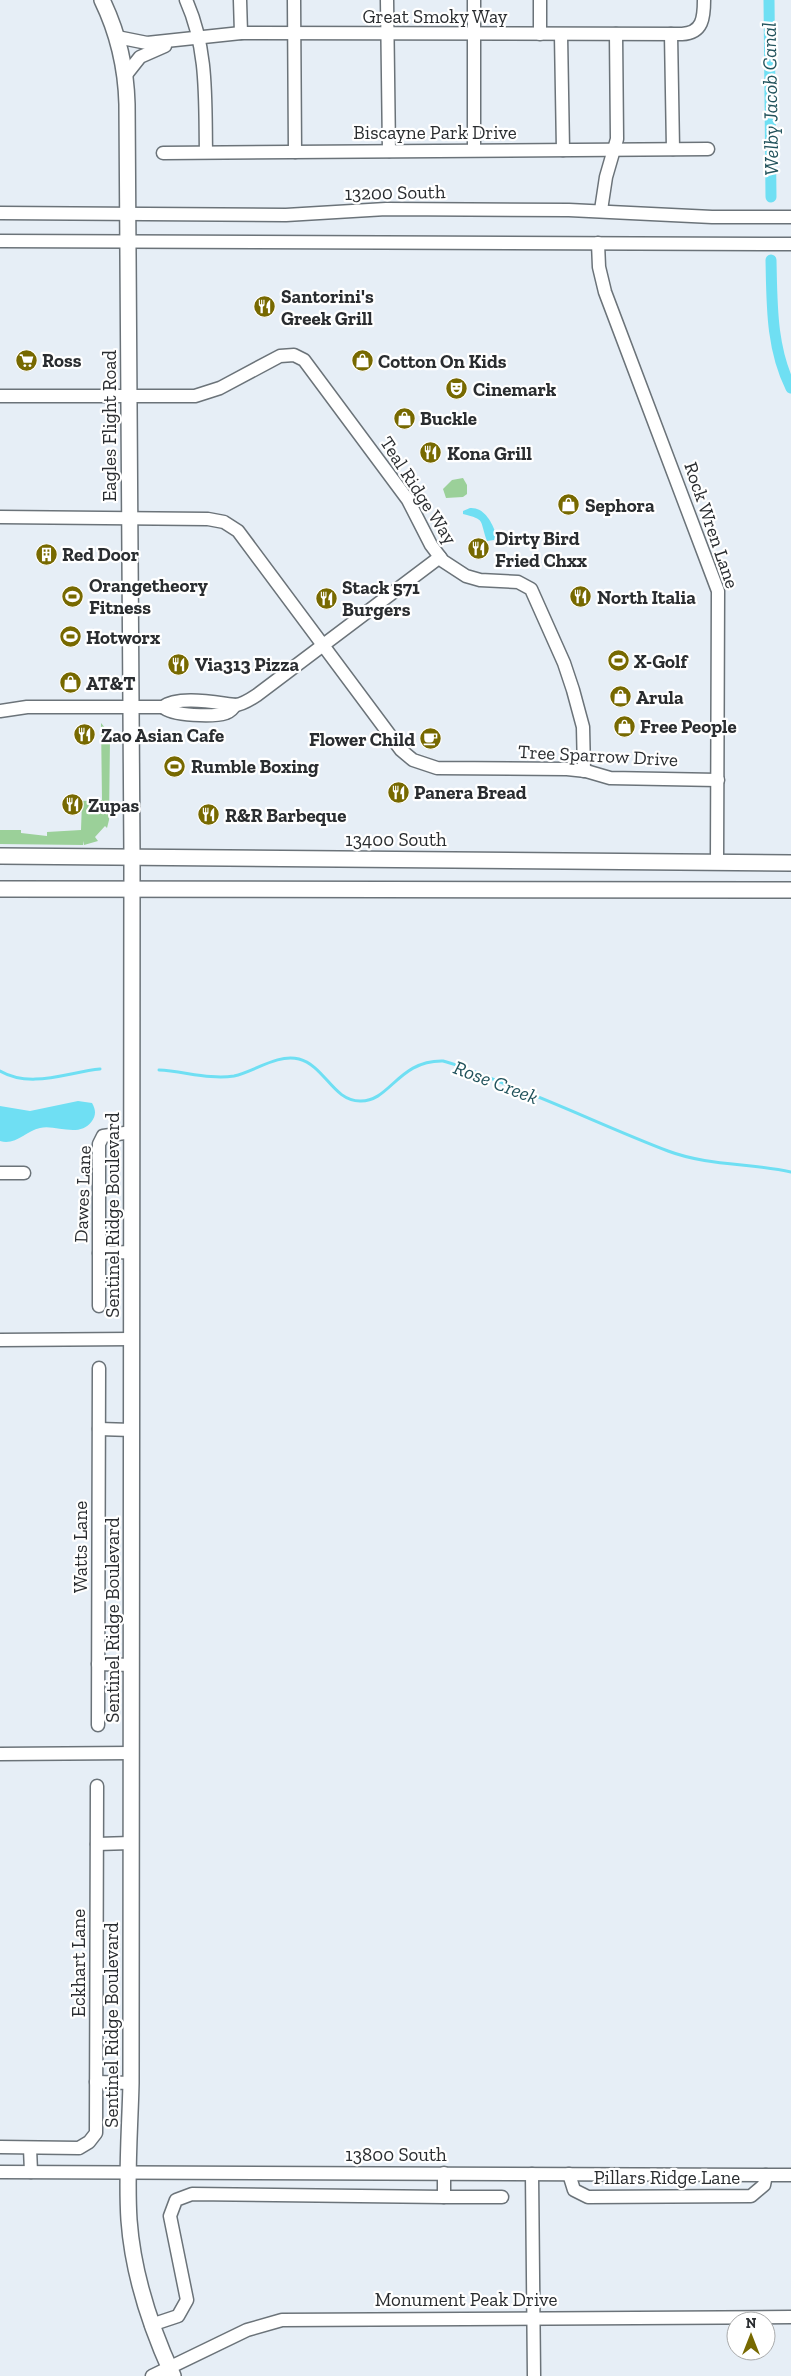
<svg xmlns="http://www.w3.org/2000/svg" width="791" height="2376" font-family="'Zilla Slab',serif">
  <rect width="100%" height="100%" fill="#e6eef6"/>
  <g fill="#9bd099">
    <polygon points="463,478 467,485 467,494 463,497 446,498 443,489 452,480"/>
    <polygon points="101,723 106,729 110,739 109,820 107,828 105,826 95,837 98,841 84,845 83,841 83,845 0,844 0,830 21,830 21,833 47,836 47,832 81,830 82,801 102,800"/>
  </g>
  <g fill="#6fdff3">
    <path d="M 470,508 C 484,507 492,522 496,534 L 494,540 L 487,541 C 479,519 486,520 463,514 L 463,511 Z"/>
    <path d="M 78,1101 L 92,1103 C 96,1110 96,1115 92,1121 C 79,1139 56,1124 40,1128 C 26,1131 15,1146 0,1141 L 0,1106 L 30,1111 Z"/>
  </g>
  <g fill="none" stroke-linecap="round" stroke-linejoin="round">
    <g stroke="#6fdff3" stroke-width="3">
      <path d="M 159,1070 C 183,1071 210,1080 234,1076 C 256,1071 276,1054 299,1059 C 325,1066 333,1101 360,1101 C 390,1102 398,1060 443,1061 C 463,1066 484,1076 503,1083 C 559,1104 613,1130 668,1151 C 708,1166 750,1163 791,1172"/>
      <path d="M 0,1071 C 31,1089 68,1072 100,1069"/>
    </g>
    <g stroke="#6fdff3" stroke-width="11">
      <polyline points="769,0 771,197"/>
      <path d="M 771,260 C 772,304 771,348 791,388"/>
    </g>
    <defs>
      <g id="minor">
        <path d="M 186,0 C 208,49 205,99 206,152"/>
        <polyline points="240,0 241,33"/>
        <polyline points="294,0 295,152"/>
        <polyline points="387,0 389,151"/>
        <polyline points="474,0 474,150"/>
        <polyline points="540,0 540,34"/>
        <polyline points="671,34 673,149"/>
        <polyline points="561,35 563,150"/>
        <path d="M 117,37 L 147,43 L 241,33 L 682,34 C 703,33 704,17 704,0"/>
        <polyline points="125,76 140,57 165,46"/>
        <polyline points="163,153 708,149"/>
        <polyline points="601,210 606,177 617,139 616,34"/>
        <polyline points="0,213 286,215 386,209 569,210 712,217 791,217"/>
        <polyline points="0,241 791,244"/>
        <polyline points="598,243 599,267 605,292 718,591 717,862"/>
        <polyline points="0,396 195,396 220,388 280,356 294,355 304,360 408,500 431,545 443,561 466,576 480,580 518,582 531,589 564,663 573,690 583,727 584,771"/>
        <polyline points="0,517 208,519 224,522 238,531 401,750 413,760 437,768 567,769 586,771 610,778 718,780"/>
        <path d="M 163,707 C 172,716 214,717 226,713 C 231,711 233,709 235,705"/>
        <path d="M 0,711 L 27,707 L 163,707 C 178,695 217,703 235,705 C 242,705 251,699 257,695 L 440,557"/>
        <polyline points="0,1173 24,1173"/>
        <polyline points="99,1253 132,1252"/>
        <polyline points="99,1306 99,1144 103,1136 132,1132"/>
        <polyline points="0,1340 132,1339"/>
        <polyline points="99,1429 132,1430"/>
        <polyline points="98,1664 132,1665"/>
        <polyline points="98,1725 99,1368"/>
        <polyline points="0,1754 132,1753"/>
        <polyline points="97,1844 131,1843"/>
        <polyline points="96,2082 131,2083"/>
        <polyline points="0,2147 79,2148 89,2142 96,2133 97,1786"/>
        <polyline points="30,2148 31,2172"/>
        <polyline points="0,2172 791,2175"/>
        <polyline points="532,2174 534,2376"/>
        <polyline points="569,2174 574,2190 588,2197 751,2196 764,2185 766,2175"/>
        <polyline points="444,2197 502,2197"/>
        <polyline points="151,2325 178,2316 187,2300 170,2216 176,2200 192,2194 444,2197 444,2173"/>
        <polyline points="152,2376 247,2330 282,2320 791,2317"/>
      </g>
      <g id="major">
        <path d="M 102,0 C 118,33 126,68 127,104 L 132,857 L 131,2083 C 130,2128 126,2174 129,2220 C 133,2275 150,2326 173,2376"/>
        <polyline points="0,856 791,863"/>
        <polyline points="0,889 791,890"/>
      </g>
    </defs>
    <use href="#minor" stroke="#6b7379" stroke-width="15"/>
    <use href="#major" stroke="#6b7379" stroke-width="18"/>
    <use href="#minor" stroke="#fff" stroke-width="12"/>
    <use href="#major" stroke="#fff" stroke-width="15"/>
  </g>
  <defs>
    <symbol id="restaurant-disc" viewBox="-11 -11 22 22"><circle r="9.5" fill="#776900" stroke="#fff"/><path d="M-5-6h1v4h1v-4h1v4h1v-4h1v5L-1.5 .5V6h-2V.5L-5-1ZM5-6V6H3V1.5H1.5Q1.5-4 5-6Z" fill="#fff"/></symbol>
    <symbol id="supermarket-disc" viewBox="-11 -11 22 22"><circle r="9.5" fill="#776900" stroke="#fff"/><path d="M-6-5.5h2.5l.6 2H6L4.5 2H-2.5L-4.4-4H-6ZM-1.5 3.2a1.3 1.3 0 1 0 .1 0ZM3 3.2a1.3 1.3 0 1 0 .1 0Z" fill="#fff"/></symbol>
    <symbol id="shop-disc" viewBox="-11 -11 22 22"><circle r="9.5" fill="#776900" stroke="#fff"/><path d="M-5-2.5h2.3a2.7 3.5 0 0 1 5.4 0H5L5.5 6h-11ZM-1.5-2.5h3a1.5 2.3 0 0 0-3 0Z" fill="#fff"/></symbol>
    <symbol id="theatre-disc" viewBox="-11 -11 22 22"><circle r="9.5" fill="#776900" stroke="#fff"/><path d="M-5-5.5Q0-4 5-5.5V0Q5 5 0 6Q-5 5-5 0ZM-3.3-2.5H-1v1.5H-3.3ZM1-2.5H3.3v1.5H1ZM-2.8 1Q0 5.5 2.8 1Z" fill="#fff"/></symbol>
    <symbol id="building-disc" viewBox="-11 -11 22 22"><circle r="9.5" fill="#776900" stroke="#fff"/><path d="M-4-6H4V6H1V3H-1V6H-4ZM-2.5-4.3h1.7v1.8h-1.7ZM.8-4.3h1.7v1.8H.8ZM-2.5-1h1.7V.8h-1.7ZM.8-1h1.7V.8H.8Z" fill="#fff"/></symbol>
    <symbol id="stadium-disc" viewBox="-11 -11 22 22"><circle r="9.5" fill="#776900" stroke="#fff"/><path d="M0-5a6.5 5 0 1 0 0 10a6.5 5 0 1 0 0-10ZM-3.5-1.8h7v3.6h-7Z" fill="#fff"/></symbol>
    <symbol id="cafe-disc" viewBox="-11 -11 22 22"><circle r="9.5" fill="#776900" stroke="#fff"/><path d="M-5.5-4.5H6V0H3Q3 3.5 0 3.5H-2.5Q-5.5 3.5-5.5 0ZM3-3.2v2h1.7v-2ZM-6 4.5H4V6H-6Z" fill="#fff"/></symbol>
  </defs>
  <g fill-rule="evenodd">
    <use href="#restaurant-disc" x="252" y="294" width="25" height="25"/>
    <use href="#supermarket-disc" x="14" y="348" width="25" height="25"/>
    <use href="#shop-disc" x="350" y="348" width="25" height="25"/>
    <use href="#theatre-disc" x="444" y="376" width="25" height="25"/>
    <use href="#shop-disc" x="392" y="406" width="25" height="25"/>
    <use href="#restaurant-disc" x="418" y="440" width="25" height="25"/>
    <use href="#shop-disc" x="556" y="492" width="25" height="25"/>
    <use href="#restaurant-disc" x="466" y="536" width="25" height="25"/>
    <use href="#building-disc" x="34" y="542" width="25" height="25"/>
    <use href="#stadium-disc" x="60" y="584" width="25" height="25"/>
    <use href="#restaurant-disc" x="568" y="584" width="25" height="25"/>
    <use href="#restaurant-disc" x="314" y="586" width="25" height="25"/>
    <use href="#stadium-disc" x="58" y="624" width="25" height="25"/>
    <use href="#stadium-disc" x="606" y="648" width="25" height="25"/>
    <use href="#restaurant-disc" x="166" y="652" width="25" height="25"/>
    <use href="#shop-disc" x="58" y="670" width="25" height="25"/>
    <use href="#shop-disc" x="608" y="684" width="25" height="25"/>
    <use href="#shop-disc" x="612" y="714" width="25" height="25"/>
    <use href="#restaurant-disc" x="72" y="722" width="25" height="25"/>
    <use href="#cafe-disc" x="418" y="726" width="25" height="25"/>
    <use href="#stadium-disc" x="162" y="754" width="25" height="25"/>
    <use href="#restaurant-disc" x="386" y="780" width="25" height="25"/>
    <use href="#restaurant-disc" x="60" y="792" width="25" height="25"/>
    <use href="#restaurant-disc" x="196" y="802" width="25" height="25"/>
  </g>
  <g text-anchor="middle" stroke-width="4.5" stroke-linejoin="round" paint-order="stroke">
    <g font-size="19" fill="#2a2d30" stroke="#fff">
      <text x="435" y="23">Great Smoky Way</text>
      <text x="435" y="139">Biscayne Park Drive</text>
      <text transform="translate(395 192) rotate(-1)" y="7">13200 South</text>
      <text transform="translate(109 426) rotate(-90)" y="7">Eagles Flight Road</text>
      <text transform="translate(419 490) rotate(57)" y="7">Teal Ridge Way</text>
      <text transform="translate(712 525) rotate(71)" y="7">Rock Wren Lane</text>
      <text transform="translate(598 755) rotate(3)" y="7">Tree Sparrow Drive</text>
      <text x="396" y="846">13400 South</text>
      <text transform="translate(82 1194) rotate(-88)" y="7">Dawes Lane</text>
      <text transform="translate(112 1215) rotate(-90)" y="7">Sentinel Ridge Boulevard</text>
      <text transform="translate(80 1547) rotate(-90)" y="7">Watts Lane</text>
      <text transform="translate(112 1620) rotate(-90)" y="7">Sentinel Ridge Boulevard</text>
      <text transform="translate(78 1963) rotate(-90)" y="7">Eckhart Lane</text>
      <text transform="translate(111 2025) rotate(-90)" y="7">Sentinel Ridge Boulevard</text>
      <text x="396" y="2161">13800 South</text>
      <text x="667" y="2184">Pillars Ridge Lane</text>
      <text x="466" y="2306">Monument Peak Drive</text>
    </g>
    <g font-size="19" font-weight="bold" fill="#2a2d30" stroke="#fff" text-anchor="start">
      <text x="281" y="303">Santorini's<tspan x="281" dy="22">Greek Grill</tspan></text>
      <text x="42" y="367">Ross</text>
      <text x="378" y="368">Cotton On Kids</text>
      <text x="473" y="396">Cinemark</text>
      <text x="420" y="425">Buckle</text>
      <text x="447" y="460">Kona Grill</text>
      <text x="585" y="512">Sephora</text>
      <text x="495" y="545">Dirty Bird<tspan x="495" dy="22">Fried Chxx</tspan></text>
      <text x="62" y="561">Red Door</text>
      <text x="89" y="592">Orangetheory<tspan x="89" dy="22">Fitness</tspan></text>
      <text x="342" y="594">Stack 571<tspan x="342" dy="22">Burgers</tspan></text>
      <text x="597" y="604">North Italia</text>
      <text x="86" y="644">Hotworx</text>
      <text x="634" y="668">X-Golf</text>
      <text x="195" y="671">Via313 Pizza</text>
      <text x="86" y="690">AT&amp;T</text>
      <text x="636" y="704">Arula</text>
      <text x="640" y="733">Free People</text>
      <text x="101" y="742">Zao Asian Cafe</text>
      <text x="415" y="746" text-anchor="end">Flower Child</text>
      <text x="191" y="773">Rumble Boxing</text>
      <text x="414" y="799">Panera Bread</text>
      <text x="88" y="812">Zupas</text>
      <text x="225" y="822">R&amp;R Barbeque</text>
    </g>
    <g font-size="20" font-style="italic" fill="#22535c" stroke="#fff">
      <text transform="translate(770 99) rotate(-91)" y="7">Welby Jacob Canal</text>
      <text transform="translate(496 1082) rotate(21)" y="7">Rose Creek</text>
    </g>
  </g>
  <g transform="translate(751 2336)"><circle r="24" fill="#ffffff" stroke="#aaabac"/>
  <path d="M0-4L9 19L0 12L-9 19Z" fill="#776900"/>
  <text y="-8" font-size="14" font-weight="bold" text-anchor="middle" fill="#2a2d30">N</text>
  </g>
</svg>
